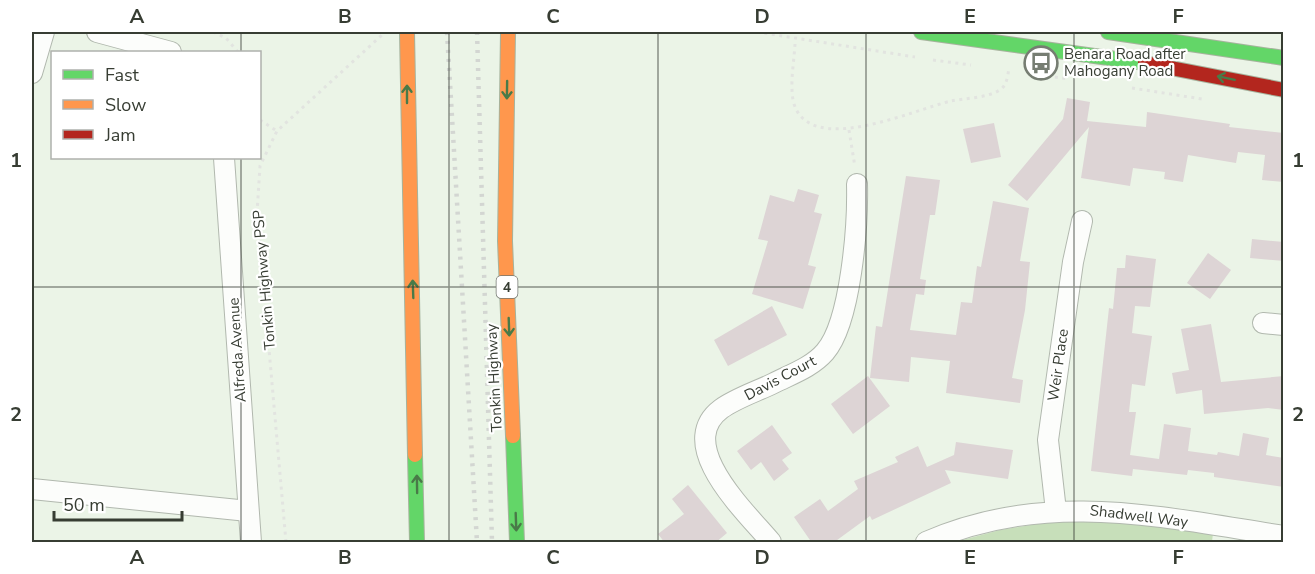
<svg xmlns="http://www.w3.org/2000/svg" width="1315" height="574" font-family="'Nunito Sans',sans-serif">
  <rect width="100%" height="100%" fill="#ebf4e7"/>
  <polygon fill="#c7dfba" points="1061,520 1124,520 1213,533 1212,542 955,542 1000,530"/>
  <g fill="#ddd4d5">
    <polygon points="1067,98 1090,102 1087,121 1146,127 1147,112 1230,124 1229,127 1284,133 1284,182 1262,180 1265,155 1238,152 1236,163 1188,155 1183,182 1164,179 1165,172 1133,168 1130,186 1081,178 1089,127 1027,201 1008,185 1063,119"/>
    <polygon points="994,123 1001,157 971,163 963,129"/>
    <polygon points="906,176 940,180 935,215 930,215 920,279 926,280 924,295 916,294 910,330 956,335 961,302 972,303 977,266 981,267 993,201 1029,208 1020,261 1030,262 1025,310 1012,378 1023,380 1020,403 946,393 950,361 911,357 909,382 870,378 876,326 882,327"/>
    <polygon points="798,189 819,195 814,212 822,214 808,265 816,267 803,309 752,294 768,241 758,239 770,195 794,202"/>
    <polygon points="1252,239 1284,242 1284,261 1250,258"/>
    <polygon points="1208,253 1231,270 1210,299 1187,283"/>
    <polygon points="1126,255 1156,259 1150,307 1135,306 1132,333 1152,336 1145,386 1132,384 1129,412 1136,412 1130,455 1159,459 1164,424 1191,428 1188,451 1217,455 1218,452 1239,456 1243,433 1269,438 1266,455 1284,458 1284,487 1214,477 1214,473 1188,470 1187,475 1133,469 1132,476 1091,471 1109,308 1113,309 1117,268 1125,268"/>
    <polygon points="772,306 787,335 728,366 714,340"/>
    <polygon points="1211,324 1221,382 1284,376 1284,410 1268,408 1204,414 1202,390 1176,394 1172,373 1189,370 1181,329"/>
    <polygon points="868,376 890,406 853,434 831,404"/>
    <polygon points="772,425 792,453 782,460 789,469 774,481 761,462 751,470 737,451"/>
    <polygon points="956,442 1013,450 1008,479 945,470 951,483 872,520 870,516 833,543 812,543 794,517 820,499 828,511 858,489 854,481 898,462 895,457 918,446 927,467 954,455"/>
    <polygon points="688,485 727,533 715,543 665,543 658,534 684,514 672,499"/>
  </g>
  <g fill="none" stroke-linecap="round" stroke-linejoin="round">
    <defs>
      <g id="street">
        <polyline points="97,32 171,52"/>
        <polyline points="32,73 44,32"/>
        <polyline points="224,158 251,542"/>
        <polyline points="1263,323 1284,325"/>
        <polyline points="32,489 248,511"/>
        <polyline points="1056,511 1048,440 1073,262 1082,221"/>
        <path d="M 771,542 C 747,513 673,445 721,409 C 736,398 758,391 774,383 C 792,374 812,367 825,352 C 851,322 858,225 857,184"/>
        <path d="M 926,542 C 1047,489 1160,517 1284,536"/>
      </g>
      <g id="fast">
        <polyline points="921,32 1145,63"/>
        <polyline points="1108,32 1284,58"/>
        <polyline points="513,436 517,542"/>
        <polyline points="415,455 417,542"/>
      </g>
      <g id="slow">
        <polyline points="407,32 415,455"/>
        <polyline points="508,32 505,241 513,436"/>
      </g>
      <polyline id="jam" points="1145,63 1284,90"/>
    </defs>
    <use href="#street" stroke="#b1b8ae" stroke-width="22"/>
    <use href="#fast" stroke="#a6b39d" stroke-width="16"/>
    <use href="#slow" stroke="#a6b39d" stroke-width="16"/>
    <use href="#jam" stroke="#a6b39d" stroke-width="16"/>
    <g stroke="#e2e4e0" stroke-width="3" stroke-dasharray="3 4.5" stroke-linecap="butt">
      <polyline points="213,32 226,38 238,52"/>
      <polyline points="757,32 915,57"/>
      <path d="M 795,44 C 794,62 790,82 793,100 C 806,160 915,109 951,101 C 965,98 995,98 1004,86 C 1007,82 1008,74 1009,68"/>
      <polyline points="933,60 971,65"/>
      <polyline points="1040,75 1069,79"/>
      <polyline points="1132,88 1202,99"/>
      <polyline points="260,120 277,131"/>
      <polyline points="849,130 855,167"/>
      <polyline points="286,542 257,213 260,166 277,131 382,35"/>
    </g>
    <use href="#street" stroke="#fcfdfb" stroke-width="20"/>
    <use href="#fast" stroke="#63d668" stroke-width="14"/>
    <use href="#slow" stroke="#ff974d" stroke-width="14"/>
    <use href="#jam" stroke="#b3261e" stroke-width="14"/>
    <g stroke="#d3d6d2" stroke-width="4.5" stroke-dasharray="3 6" stroke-linecap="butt">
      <polyline points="447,32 477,542"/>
      <polyline points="477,32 492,542"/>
    </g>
  </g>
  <defs><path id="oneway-shaft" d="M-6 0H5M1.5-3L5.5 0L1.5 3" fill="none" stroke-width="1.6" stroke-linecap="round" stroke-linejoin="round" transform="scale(1.5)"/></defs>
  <g stroke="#497a48">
    <use href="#oneway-shaft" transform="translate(1226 78) rotate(-168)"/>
    <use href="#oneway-shaft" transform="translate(507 90) rotate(91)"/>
    <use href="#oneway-shaft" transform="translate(407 94) rotate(-90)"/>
    <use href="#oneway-shaft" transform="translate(413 289) rotate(-92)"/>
    <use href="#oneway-shaft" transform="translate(509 327) rotate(88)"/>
    <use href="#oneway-shaft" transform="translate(417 484) rotate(-91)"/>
    <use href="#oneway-shaft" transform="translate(516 522) rotate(88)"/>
  </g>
  <path fill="none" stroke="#373d33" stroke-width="1.5" stroke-opacity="0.55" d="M 241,32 L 241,52M 449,32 L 449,542M 658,32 L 658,542M 866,32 L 866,542M 1074,32 L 1074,542M 241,158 L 241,542M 32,287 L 1284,287"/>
  <defs>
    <symbol id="bus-ring" viewBox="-11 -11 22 22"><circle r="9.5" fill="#fff" stroke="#767d72" stroke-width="1.5"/><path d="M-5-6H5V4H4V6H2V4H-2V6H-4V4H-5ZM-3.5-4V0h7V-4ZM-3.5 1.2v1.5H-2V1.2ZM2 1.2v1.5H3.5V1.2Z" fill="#767d72"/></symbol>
  </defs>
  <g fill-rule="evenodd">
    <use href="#bus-ring" x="1022" y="44" width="38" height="38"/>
  </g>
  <g text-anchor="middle" stroke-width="4.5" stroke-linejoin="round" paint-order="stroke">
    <rect fill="#fff" stroke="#737770" stroke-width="1.5" x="496.5" y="276" width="21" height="22" rx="4.5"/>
    <g font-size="14" font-weight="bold" fill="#373d33">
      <text x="507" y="292">4</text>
    </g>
    <g font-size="15" fill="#373d33" stroke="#fff" text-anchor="start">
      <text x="1064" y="59">Benara Road after<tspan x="1064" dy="17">Mahogany Road</tspan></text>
    </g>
    <g font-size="15" fill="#373d33" stroke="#fff">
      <text transform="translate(264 280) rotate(-95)" y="5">Tonkin Highway PSP</text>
      <text transform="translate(237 350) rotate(-94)" y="5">Alfreda Avenue</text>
      <text transform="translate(1058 365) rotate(-82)" y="5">Weir Place</text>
      <text transform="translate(494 378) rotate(-93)" y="5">Tonkin Highway</text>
      <text transform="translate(780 378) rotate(-28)" y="5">Davis Court</text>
      <text transform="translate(1139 516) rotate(7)" y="5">Shadwell Way</text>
    </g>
  </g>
  <rect width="1315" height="574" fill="none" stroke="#ffffff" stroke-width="66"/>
  <rect x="51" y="51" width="210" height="108" fill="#ffffff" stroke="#afb1ad" stroke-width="1.5"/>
  <rect x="63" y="70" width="30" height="9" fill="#63d668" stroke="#afb1ad" stroke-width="1.5"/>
  <text x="105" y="81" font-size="18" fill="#373d33">Fast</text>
  <rect x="63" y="100" width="30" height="9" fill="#ff974d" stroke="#afb1ad" stroke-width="1.5"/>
  <text x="105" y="111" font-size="18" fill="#373d33">Slow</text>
  <rect x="63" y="130" width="30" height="9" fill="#b3261e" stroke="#afb1ad" stroke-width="1.5"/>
  <text x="105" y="141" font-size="18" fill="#373d33">Jam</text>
  <path d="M54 511v9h128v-9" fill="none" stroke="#373d33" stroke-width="3"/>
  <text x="63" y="511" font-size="18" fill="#373d33" stroke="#ffffff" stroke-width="4.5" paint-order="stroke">50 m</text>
  <rect x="33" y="33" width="1249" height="508" fill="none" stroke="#373d33" stroke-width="2"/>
  <g font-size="20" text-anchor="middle" font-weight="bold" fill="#373d33">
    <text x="137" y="23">A</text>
    <text x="345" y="23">B</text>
    <text x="553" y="23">C</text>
    <text x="762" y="23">D</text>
    <text x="970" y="23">E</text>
    <text x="1178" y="23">F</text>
    <text x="16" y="167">1</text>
    <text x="1298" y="167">1</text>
    <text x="16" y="421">2</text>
    <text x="1298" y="421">2</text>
    <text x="137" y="564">A</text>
    <text x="345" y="564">B</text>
    <text x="553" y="564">C</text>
    <text x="762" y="564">D</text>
    <text x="970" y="564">E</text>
    <text x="1178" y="564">F</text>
  </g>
</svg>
